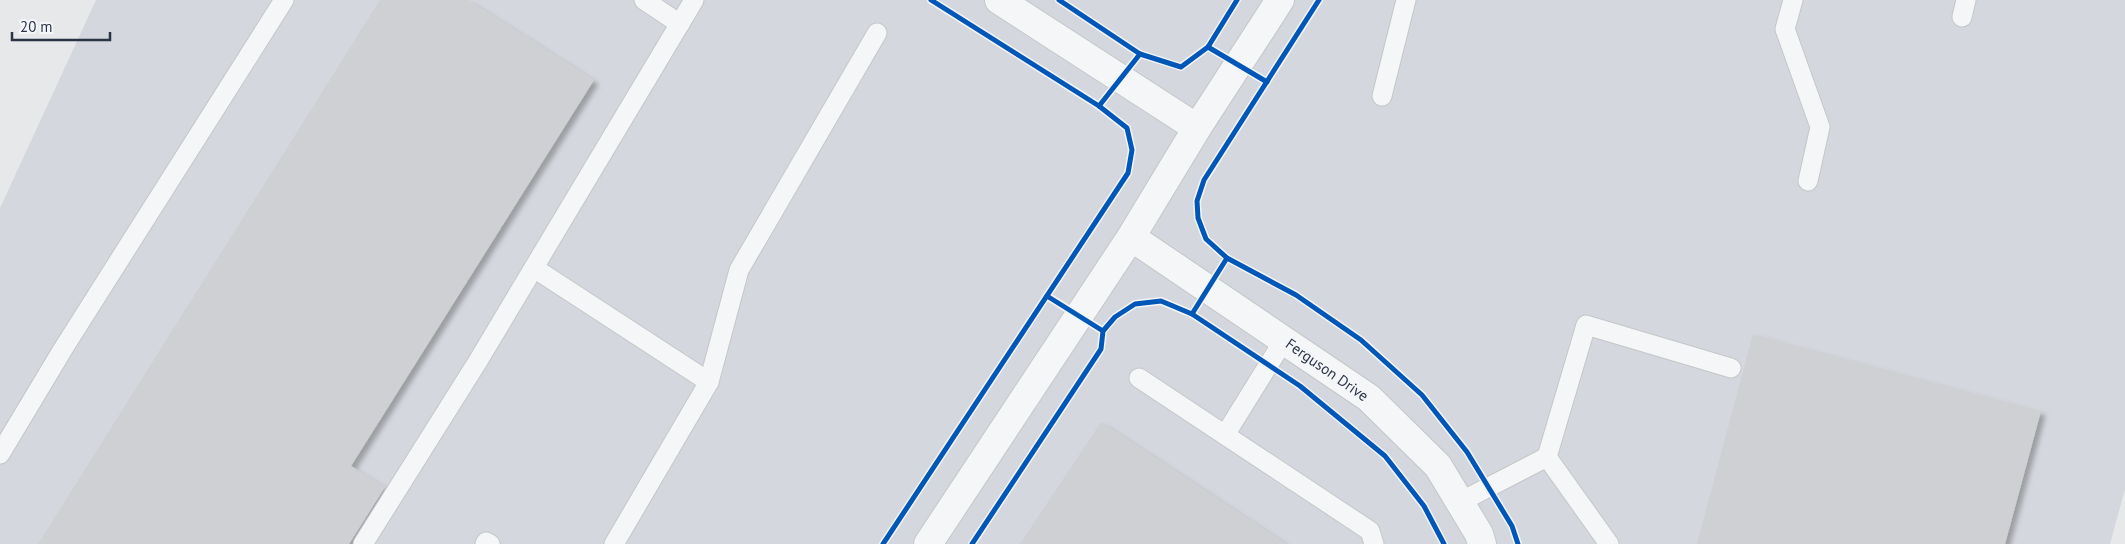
<svg xmlns="http://www.w3.org/2000/svg" width="2125" height="544" font-family="'PT Sans',sans-serif">
  <defs>
    <filter id="shadow"><feDropShadow dx="4.5" dy="4.5" stdDeviation="2.5" flood-color="#0004"/></filter>
  </defs>
  <rect width="100%" height="100%" fill="#e6e8ea"/>
  <polygon fill="#d4d7dd" points="96,0 2125,0 2125,489 2110,544 0,544 0,208"/>
  <g fill="#ced0d3" filter="url(#shadow)">
    <polygon points="380,0 468,0 594,80 351,466 385,487 349,544 38,544"/>
    <polygon points="1753,334 2041,411 2005,544 1697,544"/>
    <polygon points="1101,422 1286,544 1020,544"/>
  </g>
  <g fill="none" stroke-linecap="round" stroke-linejoin="round">
    <defs>
      <g id="service">
        <polyline points="644,0 680,24"/>
        <polyline points="1793,0 1785,29 1820,127 1808,181"/>
        <polyline points="1962,17 1966,0"/>
        <polyline points="1382,96 1406,0"/>
        <polyline points="534,268 709,382"/>
        <polyline points="1139,378 1370,531 1374,544"/>
        <polyline points="1225,435 1284,340"/>
        <polyline points="0,454 63,349 284,0"/>
        <polyline points="1547,457 1609,544"/>
        <polyline points="1460,502 1547,457 1586,325 1731,368"/>
        <polyline points="363,544 478,361 694,0"/>
        <polyline points="485,544 486,542 490,544"/>
        <polyline points="614,544 709,382 739,270 877,33"/>
      </g>
      <g id="minor">
        <polyline points="999,0 1197,128"/>
        <polyline points="1131,237 1369,398 1438,466 1479,534 1482,544"/>
        <polyline points="928,544 1131,237 1197,128 1280,0"/>
      </g>
    </defs>
    <use href="#service" stroke="#c4c6c8" stroke-width="21"/>
    <use href="#minor" stroke="#c4c6c8" stroke-width="30"/>
    <use href="#service" stroke="#f5f6f7" stroke-width="19"/>
    <use href="#minor" stroke="#f5f6f7" stroke-width="28"/>
    <defs>
      <g id="cycleway">
        <polyline points="1059,0 1140,54 1181,67 1208,47 1237,0"/>
        <polyline points="1319,0 1204,180 1197,201 1198,218 1206,239 1227,258 1296,295 1361,340 1422,395 1467,452 1512,526 1518,544"/>
        <polyline points="1208,47 1267,82"/>
        <polyline points="1099,106 1140,54"/>
        <polyline points="1047,296 1103,331"/>
        <polyline points="1192,314 1227,258"/>
        <polyline points="883,544 1128,173 1132,150 1127,128 1099,106 931,0"/>
        <polyline points="972,544 1101,349 1103,331 1115,317 1135,304 1161,301 1192,314 1300,386 1385,456 1424,506 1444,544"/>
      </g>
    </defs>
    <use href="#cycleway" stroke="#f4f6f9" stroke-width="8"/>
    <use href="#cycleway" stroke="#0057b8" stroke-width="5"/>
  </g>
  <g text-anchor="middle" stroke-width="5" stroke-linejoin="round" paint-order="stroke">
    <g font-size="15" fill="#2b3445" stroke="#f4f6f9">
      <text transform="translate(1327 370) rotate(35)" y="5">Ferguson Drive</text>
    </g>
  </g>
  <path d="M12 32v8h98v-8" fill="none" stroke="#2b3445" stroke-width="2.5"/>
  <text x="20" y="32" font-size="15" fill="#2b3445" stroke="#f4f6f9" stroke-width="4" paint-order="stroke">20 m</text>
</svg>
